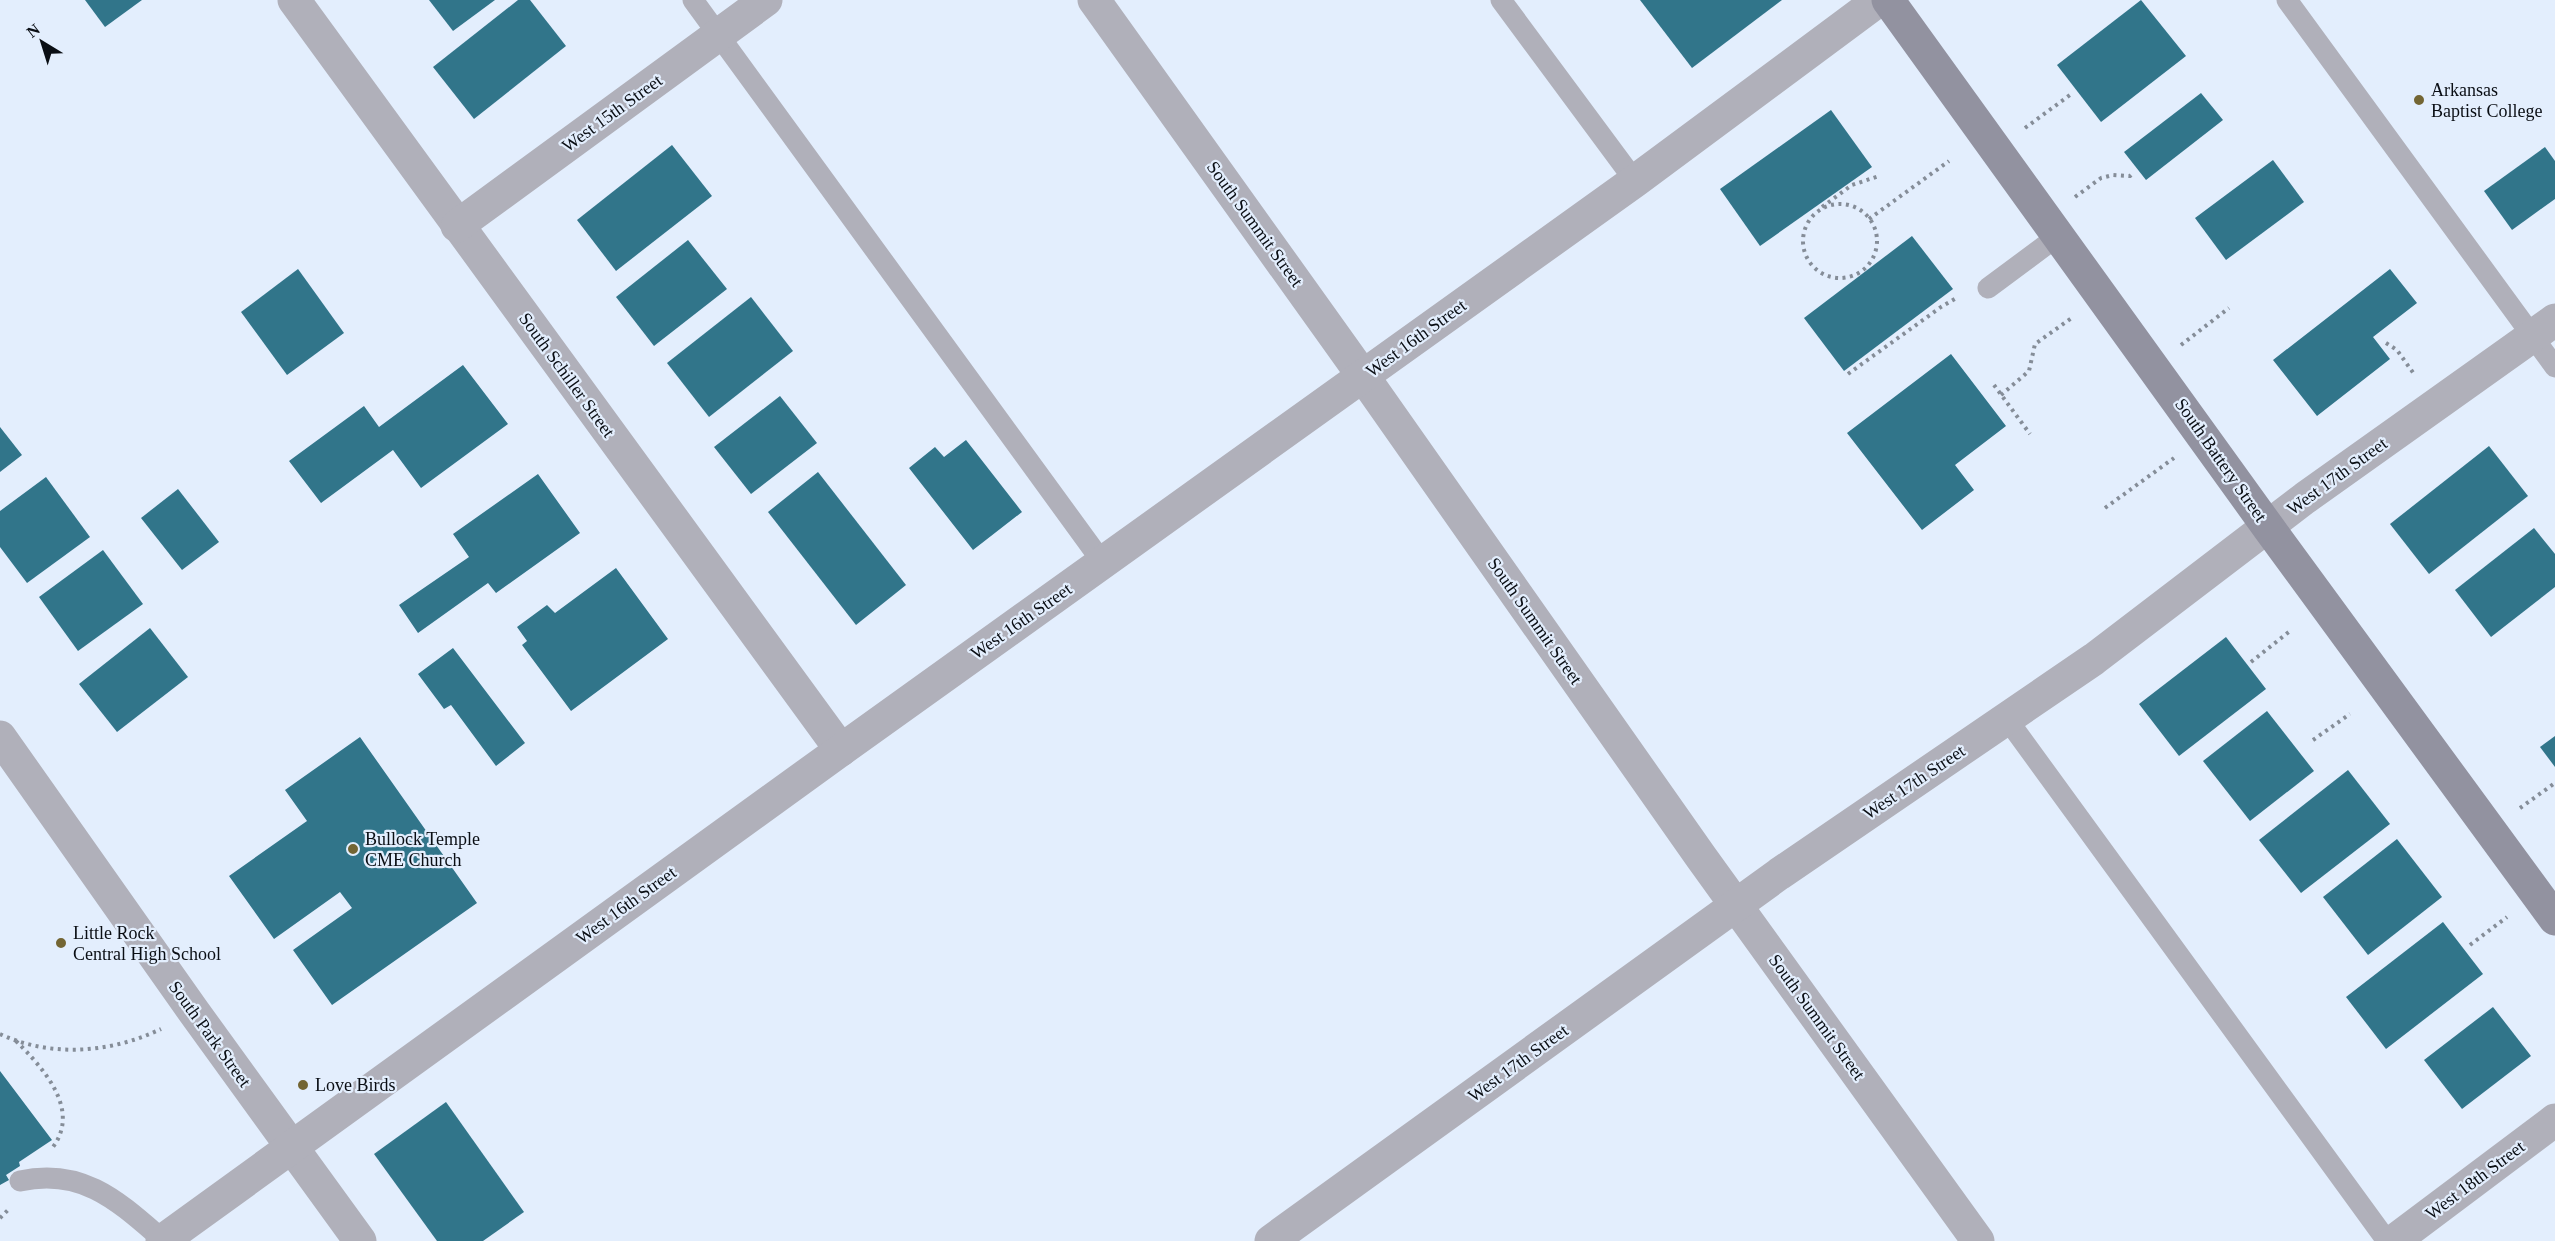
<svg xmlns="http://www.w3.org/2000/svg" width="2555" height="1241" font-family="'Times New Roman',serif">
  <rect width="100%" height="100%" fill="#e3eefd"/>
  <g fill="#31758a">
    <polygon points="85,0 142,0 105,27"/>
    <polygon points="429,0 495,0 453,31"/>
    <polygon points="518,0 530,0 566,46 474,119 433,67"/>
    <polygon points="1640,0 1782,0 1692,68"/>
    <polygon points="2141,0 2186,56 2101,122 2057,65"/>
    <polygon points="2201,93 2223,120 2146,180 2124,152"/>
    <polygon points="1831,110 1872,167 1760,246 1720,189"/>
    <polygon points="672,145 712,196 616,271 577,220"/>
    <polygon points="2545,147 2555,161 2555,199 2512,230 2484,191"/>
    <polygon points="2273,160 2304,202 2226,260 2195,218"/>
    <polygon points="1912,236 1953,289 1844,371 1804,318"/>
    <polygon points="688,240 727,289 654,346 616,297"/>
    <polygon points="298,269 344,333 287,375 241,312"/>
    <polygon points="2390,269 2417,303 2373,337 2390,359 2317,416 2273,360"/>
    <polygon points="751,297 793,351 709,417 667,363"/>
    <polygon points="1951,354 2006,426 1955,465 1974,490 1922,530 1847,433"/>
    <polygon points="463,365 508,424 421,488 393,450 321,503 289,461 364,406 379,427"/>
    <polygon points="780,396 817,443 751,494 714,447"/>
    <polygon points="0,427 22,455 0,472"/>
    <polygon points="966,440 1022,512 973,550 909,468 935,447 944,457"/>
    <polygon points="2489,446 2528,496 2429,574 2390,524"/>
    <polygon points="818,472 906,585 856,625 768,512"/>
    <polygon points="538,474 580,533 496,593 488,583 418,633 399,605 469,557 453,534"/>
    <polygon points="46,477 90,537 27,583 0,547 0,511"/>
    <polygon points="178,489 219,542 182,570 141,518"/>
    <polygon points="2534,528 2555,554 2555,587 2491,637 2455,590"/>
    <polygon points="103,550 143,604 78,651 39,597"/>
    <polygon points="616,568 668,639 571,711 522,645 527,641 517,627 547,605 555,613"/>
    <polygon points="150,628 188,677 117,732 79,684"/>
    <polygon points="2226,637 2266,689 2179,756 2139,704"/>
    <polygon points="453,648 525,743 496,766 451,705 444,709 418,674"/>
    <polygon points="2267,711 2314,771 2250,821 2203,761"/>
    <polygon points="2555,736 2555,767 2540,747"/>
    <polygon points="360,737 477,903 332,1005 293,950 352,908 340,892 274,939 229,876 307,821 285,790"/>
    <polygon points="2348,770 2390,824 2301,893 2259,840"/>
    <polygon points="2397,839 2442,897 2368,955 2323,897"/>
    <polygon points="2443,922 2483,974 2386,1049 2346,997"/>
    <polygon points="2493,1007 2531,1056 2462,1109 2424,1060"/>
    <polygon points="0,1071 52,1140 19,1162 20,1166 6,1175 9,1180 0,1185"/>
    <polygon points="446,1102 524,1212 483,1241 437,1241 374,1154"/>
  </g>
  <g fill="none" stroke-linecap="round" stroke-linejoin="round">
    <g stroke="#858d98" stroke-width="4" stroke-dasharray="3 4.5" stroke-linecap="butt">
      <polyline points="2025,128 2070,95"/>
      <polyline points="2075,197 2101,178 2113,175 2130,176 2134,172"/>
      <circle cx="1840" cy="241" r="37"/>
      <polyline points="1822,207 1852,185 1879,176"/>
      <polyline points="1869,219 1949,161"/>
      <polyline points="2386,343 2397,350 2414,374"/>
      <polyline points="2181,345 2229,308"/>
      <polyline points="1848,374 1941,307 1958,297"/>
      <polyline points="1994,385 2030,434"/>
      <polyline points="2001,395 2029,371 2035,344 2073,317"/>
      <polyline points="2105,508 2174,458"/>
      <polyline points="2251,662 2290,631"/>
      <polyline points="2313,740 2350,714"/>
      <polyline points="2520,808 2555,783"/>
      <polyline points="2470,945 2507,917"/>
      <path d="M 0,1034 C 51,1058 111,1053 161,1029"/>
      <path d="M 16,1041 C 43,1068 81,1109 53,1147"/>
      <polyline points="0,1218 10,1208"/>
    </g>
    <g stroke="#b0b0ba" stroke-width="21">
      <polyline points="693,0 1103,563"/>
      <polyline points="1501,0 1635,181"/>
      <polyline points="2287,0 2555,367"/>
      <polyline points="1988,288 2058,236"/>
      <polyline points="2007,719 2387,1241"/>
      <path d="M 20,1181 C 83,1167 119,1202 163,1240"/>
    </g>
    <g stroke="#b0b0ba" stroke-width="33">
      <polyline points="294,0 841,750"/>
      <polyline points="1094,0 1363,376 1701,857 1978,1241"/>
      <polyline points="457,226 766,0"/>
      <polyline points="0,737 194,1012 360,1241"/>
      <polyline points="162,1241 841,750 1635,181 1879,0"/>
      <polyline points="1271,1241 1779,874 2094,659 2305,498 2555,320"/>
      <polyline points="2394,1241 2555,1120"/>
    </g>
    <polyline stroke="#9292a0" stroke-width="33" points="1888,0 2268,527 2555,919"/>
  </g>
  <g fill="#736533" stroke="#e3eefd" stroke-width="2">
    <circle cx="2419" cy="100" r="6"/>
    <circle cx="353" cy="849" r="6"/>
    <circle cx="61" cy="943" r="6"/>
    <circle cx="303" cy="1085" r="6"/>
  </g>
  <g text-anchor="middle" stroke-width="4.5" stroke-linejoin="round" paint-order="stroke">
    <g font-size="18" fill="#0a0e14" stroke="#e3eefd" text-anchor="start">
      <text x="2431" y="96">Arkansas<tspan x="2431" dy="21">Baptist College</tspan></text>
      <text x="365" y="845">Bullock Temple<tspan x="365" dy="21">CME Church</tspan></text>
      <text x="73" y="939">Little Rock<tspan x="73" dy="21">Central High School</tspan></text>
      <text x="315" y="1091">Love Birds</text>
    </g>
    <g font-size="18" fill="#0a0e14" stroke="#e3eefd">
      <text transform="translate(612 113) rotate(-36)" y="6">West 15th Street</text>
      <text transform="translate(1255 224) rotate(54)" y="6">South Summit Street</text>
      <text transform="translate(1416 338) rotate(-36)" y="6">West 16th Street</text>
      <text transform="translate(567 375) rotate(54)" y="6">South Schiller Street</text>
      <text transform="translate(2221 460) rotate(55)" y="6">South Battery Street</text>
      <text transform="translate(2337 476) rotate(-36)" y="6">West 17th Street</text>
      <text transform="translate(1021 621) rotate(-35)" y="6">West 16th Street</text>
      <text transform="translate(1535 621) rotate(55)" y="6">South Summit Street</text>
      <text transform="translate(1914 782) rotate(-34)" y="6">West 17th Street</text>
      <text transform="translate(626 905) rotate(-36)" y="6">West 16th Street</text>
      <text transform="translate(1817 1017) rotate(54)" y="6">South Summit Street</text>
      <text transform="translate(210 1034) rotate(54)" y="6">South Park Street</text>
      <text transform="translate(1518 1063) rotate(-36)" y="6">West 17th Street</text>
      <text transform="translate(2475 1180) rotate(-37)" y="6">West 18th Street</text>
    </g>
  </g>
  <g transform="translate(42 42) rotate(322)" stroke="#e3eefd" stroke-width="4.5" paint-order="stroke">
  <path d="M0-4.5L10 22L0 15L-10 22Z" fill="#0a0e14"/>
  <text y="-9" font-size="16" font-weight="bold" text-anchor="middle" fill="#0a0e14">N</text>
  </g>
</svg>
